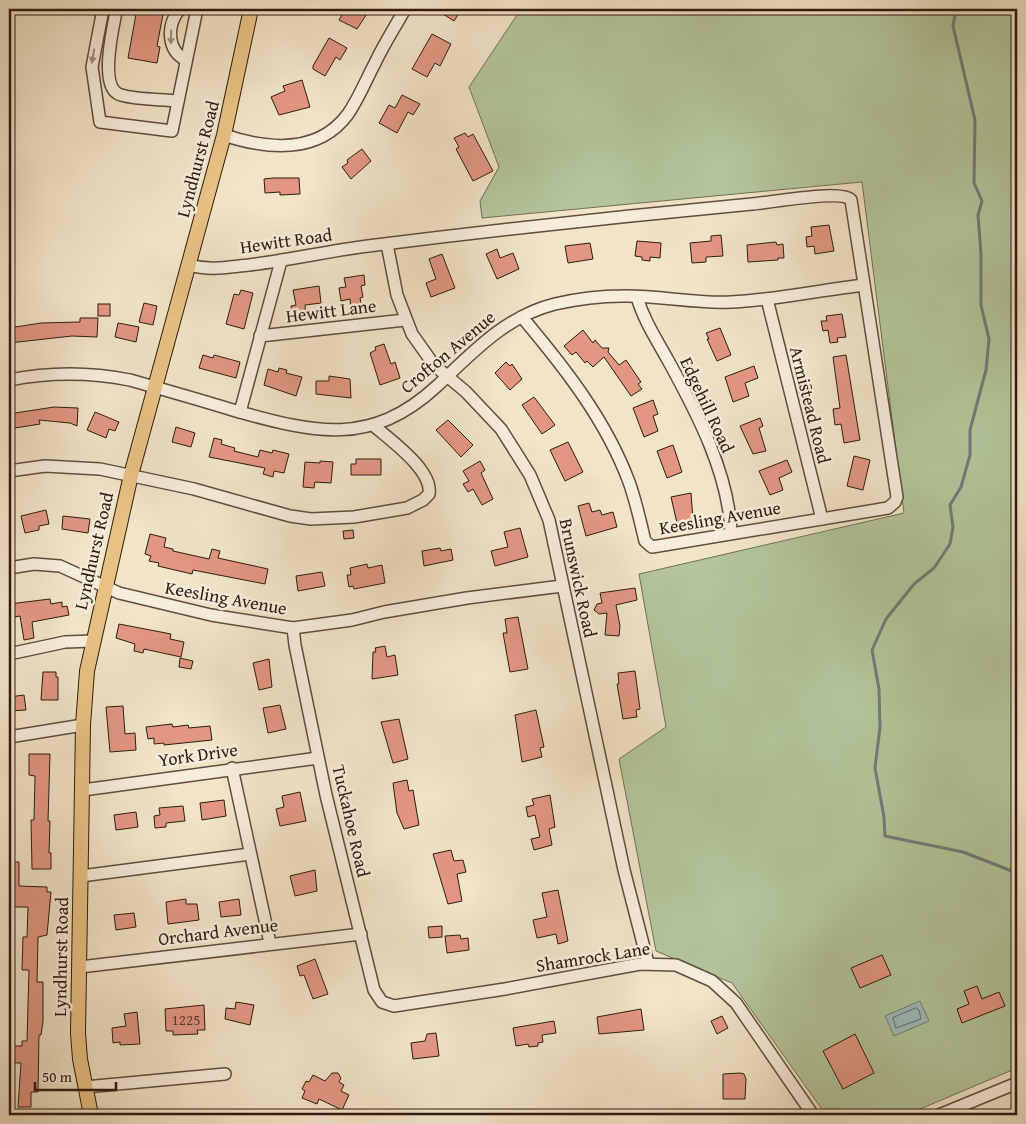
<svg xmlns="http://www.w3.org/2000/svg" width="1026" height="1124" font-family="'Gentium Book Plus',serif">
  <rect width="100%" height="100%" fill="#f1e4c7"/>
  <filter id="stains"><feTurbulence type="fractalNoise" baseFrequency=".004" numOctaves="4"/><feColorMatrix values="0 0 0 0 .2 0 0 0 0 .09 0 0 0 0 .02 0 0 0 .5 -.17"/></filter>
  <radialGradient id="worn" r=".72"><stop offset=".6" stop-color="#630" stop-opacity="0"/><stop offset="1" stop-color="#630" stop-opacity=".3"/></radialGradient>
  <polygon fill="#b3c59b" stroke="#707055" points="521,9 1017,9 1017,1068 906,1115 826,1115 732,983 656,951 619,759 666,727 639,574 904,513 862,182 482,218 480,201 499,167 469,87"/>
  <polygon fill="#9cbdbc" stroke="#707c77" points="920,1001 929,1021 894,1036 885,1016"/>
  <g fill="none" stroke-linecap="round" stroke-linejoin="round">
    <polygon stroke="#656c66" stroke-width="1" points="916,1008 919,1010 921,1019 896,1028 893,1018"/>
    <polyline stroke="#707c77" stroke-width="3" points="956,9 953,26 975,120 974,183 982,201 978,215 981,254 981,305 989,339 986,370 970,430 970,455 961,487 950,505 953,527 950,544 934,568 914,584 886,619 872,650 879,689 880,727 875,768 884,817 885,836 963,852 1017,873"/>
  </g>
  <g fill="#e29783" stroke="#2e1b0f">
    <polygon points="137,9 164,9 157,46 160,47 157,63 128,58"/>
    <polygon points="345,9 370,9 357,29 339,20"/>
    <polygon points="446,9 462,9 454,21 443,14"/>
    <polygon points="432,34 451,44 440,66 435,63 427,77 412,69"/>
    <polygon points="329,38 347,48 340,60 336,57 325,76 313,69 313,66"/>
    <polygon points="302,80 310,107 279,115 271,97 285,91 283,86"/>
    <polygon points="402,95 420,104 413,115 408,112 397,133 379,123 389,105 395,108"/>
    <polygon points="465,133 468,137 473,134 493,171 473,181 456,149 459,147 454,138"/>
    <polygon points="362,149 371,161 351,179 342,167 348,163 347,160"/>
    <polygon points="273,178 299,178 300,194 280,195 280,192 265,193 264,179"/>
    <polygon points="829,225 834,251 815,254 814,246 807,247 806,237 812,236 811,227"/>
    <polygon points="721,235 723,256 706,257 706,262 692,263 690,243 711,241 711,236"/>
    <polygon points="637,241 661,243 660,258 650,257 650,261 642,260 642,257 635,256"/>
    <polygon points="776,242 777,245 783,244 784,258 778,258 778,260 748,262 747,245"/>
    <polygon points="590,243 593,259 568,263 565,246"/>
    <polygon points="497,249 500,258 513,253 519,269 497,279 486,254"/>
    <polygon points="442,254 455,288 431,297 426,283 436,279 429,259"/>
    <polygon points="364,275 365,285 361,286 363,297 360,298 362,309 351,311 350,299 341,301 339,288 346,287 344,278"/>
    <polygon points="319,286 321,303 305,305 306,318 293,320 291,306 296,305 293,290"/>
    <polygon points="241,290 253,293 244,329 226,324 234,294 239,295"/>
    <polygon points="144,303 157,306 153,325 139,322"/>
    <rect x="98" y="304" width="12" height="12"/>
    <polygon points="842,314 846,337 837,338 838,342 830,343 828,330 823,331 821,321 827,321 826,316"/>
    <polygon points="80,318 98,318 97,337 72,336 9,343 9,328 41,323 80,322"/>
    <polygon points="118,323 139,327 136,342 115,337"/>
    <polygon points="720,328 731,355 717,361 707,339 709,339 706,333"/>
    <polygon points="583,330 593,343 595,340 602,348 609,348 608,352 619,365 626,360 641,382 638,384 642,389 631,396 604,357 593,367 587,361 585,363 576,352 572,355 564,346"/>
    <polygon points="384,344 391,364 395,362 400,378 380,385 370,353 376,350 375,347"/>
    <polygon points="203,355 213,358 214,355 240,362 236,378 199,368"/>
    <polygon points="846,355 860,440 844,443 841,424 835,425 833,409 840,408 833,357"/>
    <polygon points="506,362 510,366 512,364 522,379 510,390 495,373"/>
    <polygon points="754,366 758,378 745,383 749,396 733,402 725,377"/>
    <polygon points="279,368 287,370 286,373 302,377 296,396 264,385 268,369 278,372"/>
    <polygon points="329,376 350,379 351,398 316,394 316,381 329,381"/>
    <polygon points="811,385 812,394 800,396 799,387"/>
    <polygon points="534,397 555,425 542,434 522,405"/>
    <polygon points="653,400 658,414 653,416 658,431 644,437 633,408"/>
    <polygon points="54,407 78,408 77,426 70,423 39,420 40,424 9,429 9,414"/>
    <polygon points="95,412 119,422 115,431 109,429 106,438 87,430"/>
    <polygon points="760,418 763,426 759,428 766,451 753,454 740,426"/>
    <polygon points="448,420 473,445 461,457 436,430"/>
    <polygon points="176,427 195,433 191,447 172,442"/>
    <polygon points="214,438 222,440 221,444 235,448 234,451 258,457 260,450 272,453 273,450 289,454 284,473 274,471 273,477 263,474 265,468 209,457"/>
    <polygon points="568,442 583,472 565,481 550,450"/>
    <polygon points="673,445 682,472 667,478 657,451"/>
    <polygon points="854,456 870,460 863,490 847,486"/>
    <polygon points="356,459 381,459 381,475 351,475 351,464 356,464"/>
    <polygon points="787,460 792,472 779,478 783,490 770,495 759,471"/>
    <polygon points="320,461 333,462 331,483 315,482 314,488 303,487 305,462 320,463"/>
    <polygon points="480,461 485,470 481,473 493,499 482,505 473,489 468,492 463,484 469,481 463,471"/>
    <polygon points="691,493 693,520 677,523 671,497"/>
    <polygon points="589,503 592,512 600,510 602,515 613,512 617,527 586,536 578,506"/>
    <polygon points="46,510 49,524 39,526 39,530 25,533 21,516"/>
    <polygon points="63,516 90,519 88,533 62,529"/>
    <polygon points="520,528 528,557 495,566 491,551 508,547 504,532"/>
    <polygon points="353,530 354,538 344,539 343,531"/>
    <polygon points="150,534 166,538 164,547 173,549 173,551 209,559 212,549 220,551 218,558 268,569 265,584 193,570 192,574 158,566 159,563 149,561 151,556 145,554"/>
    <polygon points="440,548 441,551 451,549 453,560 424,566 422,551"/>
    <polygon points="367,564 368,568 382,565 385,583 354,589 353,586 349,587 347,575 351,575 350,568"/>
    <polygon points="322,572 325,586 298,591 296,576"/>
    <polygon points="635,588 637,600 616,605 620,626 619,636 605,635 607,613 599,614 594,610 597,604 602,603 600,593"/>
    <polygon points="50,599 51,604 62,602 62,607 67,606 69,615 32,622 34,638 24,640 20,616 9,618 9,604"/>
    <polygon points="518,617 528,669 510,672 503,633 507,633 505,619"/>
    <polygon points="119,624 171,634 170,639 184,642 181,657 144,649 143,653 134,651 135,644 116,638"/>
    <polygon points="385,646 387,657 395,655 398,675 372,679 373,652 376,652 375,648"/>
    <polygon points="180,658 193,661 191,669 179,667"/>
    <polygon points="269,659 272,687 259,690 253,663"/>
    <polygon points="635,671 640,709 636,710 637,717 623,719 617,684 619,684 618,673"/>
    <polygon points="43,672 56,672 56,677 58,677 58,700 41,700"/>
    <polygon points="24,695 26,710 10,711 9,697"/>
    <polygon points="280,705 286,729 268,733 263,708"/>
    <polygon points="123,706 125,734 135,733 136,750 110,752 106,707"/>
    <polygon points="536,710 544,747 540,748 542,757 522,762 515,715"/>
    <polygon points="399,719 408,759 393,763 381,722"/>
    <polygon points="172,724 173,727 188,725 189,728 210,726 212,740 164,745 164,743 154,744 154,738 148,739 146,727"/>
    <polygon points="29,754 50,754 48,821 50,821 49,853 51,853 51,869 32,869 31,820 34,820 35,776 29,775"/>
    <polygon points="407,780 409,791 413,790 419,825 404,829 397,813 393,783"/>
    <polygon points="300,792 306,821 280,826 276,809 284,807 282,796"/>
    <polygon points="550,795 555,827 549,829 552,845 534,850 531,839 540,837 535,815 528,817 526,807 534,805 532,799"/>
    <polygon points="224,800 226,816 202,820 200,803"/>
    <polygon points="183,806 185,821 166,823 166,827 155,828 154,816 160,815 159,808"/>
    <polygon points="136,812 138,827 116,830 114,815"/>
    <polygon points="451,850 454,861 463,860 466,872 457,874 462,901 448,904 433,854"/>
    <polygon points="9,862 19,862 19,886 47,887 47,892 51,892 47,935 38,937 37,982 43,982 43,1021 41,1035 39,1035 38,1092 31,1092 31,1107 18,1107 21,1063 14,1063 14,1046 22,1046 22,1041 27,1041 29,970 22,970 23,937 27,937 28,907 9,907"/>
    <polygon points="315,870 317,891 295,896 290,876"/>
    <polygon points="558,890 568,941 558,944 556,934 537,938 533,920 547,917 542,893"/>
    <polygon points="186,899 186,904 197,904 199,920 168,924 166,902"/>
    <polygon points="239,899 241,915 221,917 219,902"/>
    <polygon points="134,913 136,927 116,930 114,915"/>
    <polygon points="442,926 442,937 429,938 428,927"/>
    <polygon points="460,935 461,939 468,938 469,950 447,953 445,936"/>
    <polygon points="882,955 891,975 860,988 851,968"/>
    <polygon points="315,959 328,994 313,999 304,975 300,976 297,966"/>
    <polygon points="977,986 982,999 999,992 1005,1006 962,1023 957,1009 969,1004 964,991"/>
    <polygon points="236,1002 254,1005 250,1025 225,1019 226,1008 235,1009"/>
    <polygon points="204,1005 205,1030 197,1030 198,1034 173,1035 173,1031 166,1031 165,1009"/>
    <polygon points="641,1009 644,1030 599,1034 597,1017"/>
    <polygon points="137,1012 140,1044 120,1045 120,1042 113,1043 112,1028 126,1026 124,1014"/>
    <polygon points="722,1016 728,1028 717,1034 711,1021"/>
    <polygon points="554,1021 556,1033 542,1035 543,1042 538,1043 538,1046 529,1047 528,1044 516,1046 513,1028"/>
    <polygon points="436,1033 439,1056 413,1059 411,1043 425,1041 427,1034"/>
    <polygon points="855,1034 874,1073 843,1089 823,1051"/>
    <polygon points="332,1073 338,1073 341,1078 339,1082 344,1085 341,1091 349,1095 342,1110 319,1099 317,1104 302,1098 305,1091 302,1089 306,1081 309,1082 313,1075 325,1081"/>
    <polygon points="740,1073 744,1074 746,1079 745,1099 723,1099 723,1074"/>
  </g>
  <g fill="none" stroke-linecap="round" stroke-linejoin="round">
    <defs>
      <g id="minor">
        <polyline points="103,9 92,67 100,122 172,131 197,9"/>
        <path d="M 113,9 L 116,12 C 113,29 98,89 121,95 C 138,100 160,99 178,101"/>
        <path d="M 180,9 C 166,25 167,51 186,60"/>
        <path d="M 224,135 C 266,149 318,155 348,114 C 359,98 366,80 375,63 C 384,44 395,27 405,9"/>
        <polyline points="387,244 397,295 412,334 434,365 466,392 501,429 530,475 549,520 624,870 648,963"/>
        <path d="M 189,265 C 210,271 228,267 249,265 C 289,260 329,251 368,246 C 496,230 624,216 752,204 C 769,203 841,189 851,200 L 897,497 L 895,502 L 888,508 L 652,547 L 645,541 C 640,521 636,501 629,482 C 606,420 564,367 522,317"/>
        <path d="M 637,297 C 644,321 657,340 669,362 C 697,413 729,474 731,533"/>
        <polyline points="767,299 822,519"/>
        <polyline points="260,336 405,320"/>
        <path d="M 9,380 C 50,372 89,372 130,380 C 165,390 201,400 236,411 C 315,433 371,447 437,386 C 473,352 506,316 555,304 C 577,299 600,296 622,296 C 658,295 695,304 731,302 C 776,300 820,290 864,285"/>
        <polyline points="240,412 281,261"/>
        <path d="M 9,471 L 45,466 L 100,469 L 194,489 L 290,516 L 311,519 L 354,517 L 407,508 L 423,500 L 429,494 C 433,470 390,440 373,425"/>
        <polyline points="9,568 34,564 60,566 119,593 211,615 293,628 352,620 384,612 467,598 562,586"/>
        <polyline points="293,628 295,645 326,795 374,990 382,1002 394,1006 505,989 640,964 676,965 712,981 736,1003 813,1115"/>
        <polyline points="9,654 65,642 93,641"/>
        <polyline points="9,737 83,725"/>
        <polyline points="232,768 270,943"/>
        <polyline points="83,790 318,758"/>
        <polyline points="81,876 250,854"/>
        <polyline points="80,967 361,934"/>
        <polyline points="85,1087 225,1074"/>
        <polyline points="939,1115 1017,1083"/>
      </g>
      <polyline id="major" points="91,1115 80,1059 78,1033 83,725 87,671 131,475 224,135 251,9"/>
    </defs>
    <use href="#minor" stroke="#5f4d3d" stroke-width="14"/>
    <use href="#major" stroke="#2e1b0f" stroke-width="16"/>
    <use href="#minor" stroke="#f6eddb" stroke-width="11"/>
    <use href="#major" stroke="#e8c284" stroke-width="14"/>
  </g>
  <defs><path id="oneway-solid" d="M-6-.8H1V-3.2L6.5 0L1 3.2V.8H-6Z" transform="scale(1.25)"/></defs>
  <g fill="#9c8e7f">
    <use href="#oneway-solid" transform="translate(171 37) rotate(92)"/>
    <use href="#oneway-solid" transform="translate(93 56) rotate(100)"/>
  </g>
  <g text-anchor="middle" stroke-width="5" stroke-linejoin="round" paint-order="stroke">
    <g font-size="15" fill="#5b3a2c">
      <text x="186" y="1025">1225</text>
    </g>
    <g font-size="18" fill="#2e1b0f" stroke="#f6eddb">
      <text transform="translate(198 159) rotate(-75)" y="6">Lyndhurst Road</text>
      <text transform="translate(286 241) rotate(-8)" y="6">Hewitt Road</text>
      <text transform="translate(331 311) rotate(-7)" y="6">Hewitt Lane</text>
      <text transform="translate(448 352) rotate(-40)" y="6">Crofton Avenue</text>
      <text transform="translate(707 405) rotate(65)" y="6">Edgehill Road</text>
      <text transform="translate(810 405) rotate(76)" y="6">Armistead Road</text>
      <text transform="translate(720 518) rotate(-10)" y="6">Keesling Avenue</text>
      <text transform="translate(94 551) rotate(-77)" y="6">Lyndhurst Road</text>
      <text transform="translate(578 578) rotate(78)" y="6">Brunswick Road</text>
      <text transform="translate(226 598) rotate(10)" y="6">Keesling Avenue</text>
      <text transform="translate(198 755) rotate(-8)" y="6">York Drive</text>
      <text transform="translate(351 821) rotate(77)" y="6">Tuckahoe Road</text>
      <text transform="translate(218 932) rotate(-7)" y="6">Orchard Avenue</text>
      <text transform="translate(61 957) rotate(-89)" y="6">Lyndhurst Road</text>
      <text transform="translate(593 957) rotate(-9)" y="6">Shamrock Lane</text>
    </g>
  </g>
  <rect width="1026" height="1124" fill="none" stroke="#f1e4c7" stroke-width="30"/>
  <rect x="10" y="10" width="1006" height="1104" fill="none" stroke="#2e1b0f" stroke-width="2.5"/>
  <rect x="15" y="15" width="996" height="1094" fill="none" stroke="#2e1b0f"/>
  <path d="M35 1082v8h81v-8" fill="none" stroke="#2e1b0f" stroke-width="2.5"/>
  <text x="42" y="1082" font-size="15" fill="#2e1b0f" stroke="#f6eddb" stroke-width="4" paint-order="stroke">50 m</text>
  <rect width="100%" height="100%" filter="url(#stains)"/>
  <rect width="100%" height="100%" fill="url(#worn)"/>
</svg>
